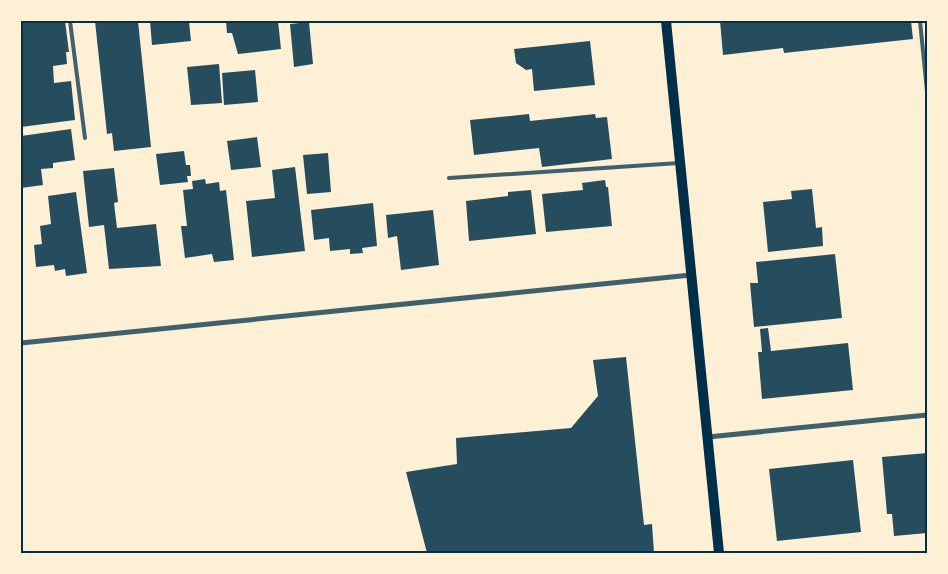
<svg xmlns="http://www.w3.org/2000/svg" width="948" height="574" font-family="Arial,sans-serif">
  <rect width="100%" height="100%" fill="#fdf0d5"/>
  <g fill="#264d5e">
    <polygon points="21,21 65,21 69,52 66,52 67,64 53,66 54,83 71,81 75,120 21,127"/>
    <polygon points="95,21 138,21 151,147 114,151 112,133 107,134"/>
    <polygon points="150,21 189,21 191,41 152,45"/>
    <polygon points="226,21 278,21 281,49 238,54 232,33 227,33"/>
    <polygon points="720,21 911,21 913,39 784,53 783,48 723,55"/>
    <polygon points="309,22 313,64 294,67 290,24"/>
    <polygon points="590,41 595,85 534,91 532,69 526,70 516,63 514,49"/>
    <polygon points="219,64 222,103 191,105 187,67"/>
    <polygon points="255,70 258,102 224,105 222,73"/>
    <polygon points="529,114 530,121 595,114 596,118 607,117 612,159 542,167 539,148 474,155 470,120"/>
    <polygon points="71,129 75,160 53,163 53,168 41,169 43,185 21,188 21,136"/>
    <polygon points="257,137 261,167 231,170 227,141"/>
    <polygon points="184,151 186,165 190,165 191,176 187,176 188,182 160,185 156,154"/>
    <polygon points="328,153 331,192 307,194 303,155"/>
    <polygon points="295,167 305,251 252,257 246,201 275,198 272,170"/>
    <polygon points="114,168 118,202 114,203 117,228 156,224 161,266 109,269 104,225 89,227 83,171"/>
    <polygon points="205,179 206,184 219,182 220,191 226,190 234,260 214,262 212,254 185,258 181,226 187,226 183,190 193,189 192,181"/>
    <polygon points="605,180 606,187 608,187 612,226 546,232 542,194 583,190 582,183"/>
    <polygon points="812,189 816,228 822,227 823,246 768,252 763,202 792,199 791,191"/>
    <polygon points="531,190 536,234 469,241 466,201 508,196 508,192"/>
    <polygon points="76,192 87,273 66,276 65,269 55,271 54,265 36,267 34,245 42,244 40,226 51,224 48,196"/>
    <polygon points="373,203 377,246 362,248 363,253 350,254 350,249 330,251 329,238 314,240 311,210"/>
    <polygon points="433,210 439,265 401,270 397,236 388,238 386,215"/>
    <polygon points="835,254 842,318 754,327 750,283 758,283 756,262"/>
    <polygon points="768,328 771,351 848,343 853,390 762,399 758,352 762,352 760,329"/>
    <polygon points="626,357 644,525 652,524 654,553 427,553 406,472 457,464 456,438 571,428 598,396 593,360"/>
    <polygon points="927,453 927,533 894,536 892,514 887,514 882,457"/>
    <polygon points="853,460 861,532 777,541 769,469"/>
  </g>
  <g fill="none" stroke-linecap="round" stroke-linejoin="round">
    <g stroke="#3f606c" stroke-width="4">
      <polyline points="70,21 85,138"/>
      <polyline points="920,21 927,91"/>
      <polyline points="449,178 679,163"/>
    </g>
    <g stroke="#3f606c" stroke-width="5">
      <polyline points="21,343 691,275"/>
      <polyline points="708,437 927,415"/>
    </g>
    <polyline stroke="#003049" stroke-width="10" points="666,21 719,553"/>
  </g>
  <rect width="948" height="574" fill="none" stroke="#fdf0d5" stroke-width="45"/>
  <rect x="22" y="22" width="904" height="530" fill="none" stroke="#003049" stroke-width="2"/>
</svg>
